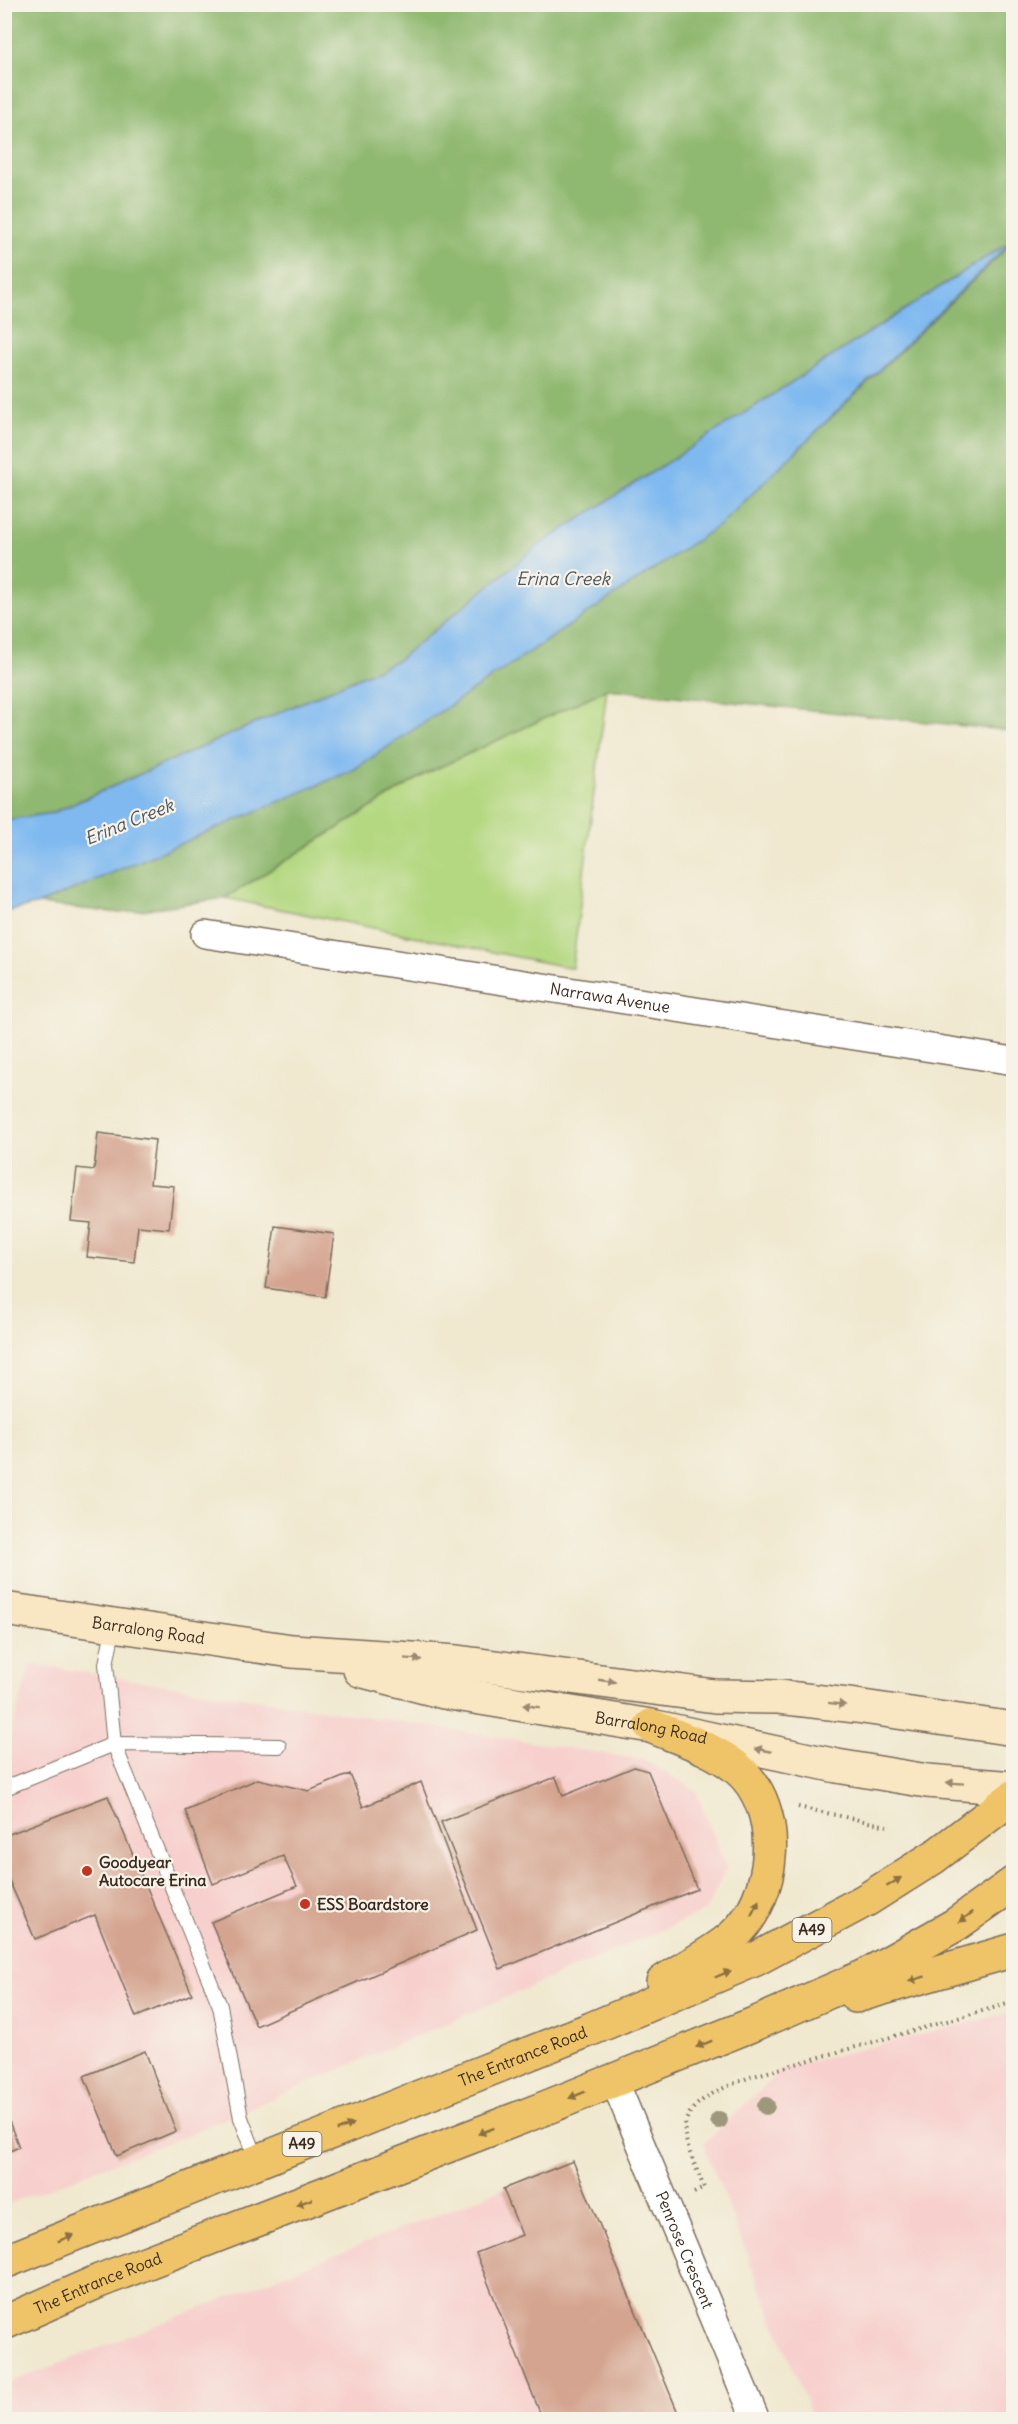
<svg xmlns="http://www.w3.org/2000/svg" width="1018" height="2424" font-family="Delius,sans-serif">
  <rect width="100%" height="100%" fill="#f7f3e8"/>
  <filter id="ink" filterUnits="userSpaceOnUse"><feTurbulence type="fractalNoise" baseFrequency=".0167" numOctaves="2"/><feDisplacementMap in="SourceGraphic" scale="12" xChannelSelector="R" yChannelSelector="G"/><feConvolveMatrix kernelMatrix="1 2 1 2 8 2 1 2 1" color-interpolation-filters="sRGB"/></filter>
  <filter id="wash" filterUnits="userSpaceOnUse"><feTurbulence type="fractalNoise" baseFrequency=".008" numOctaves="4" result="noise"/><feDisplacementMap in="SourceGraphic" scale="24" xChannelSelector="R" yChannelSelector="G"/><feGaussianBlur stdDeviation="1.35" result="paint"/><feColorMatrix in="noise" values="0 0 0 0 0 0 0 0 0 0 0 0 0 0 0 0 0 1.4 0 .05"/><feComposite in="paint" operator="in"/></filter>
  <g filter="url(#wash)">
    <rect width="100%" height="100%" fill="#f0e8cf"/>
    <g fill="#f7d0cd">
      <polygon points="31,1664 644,1760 696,1791 726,1868 706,1911 192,2133 5,2205 4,1755"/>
      <polygon points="1013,2012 1013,2419 813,2419 703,2144 784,2068"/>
      <polygon points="573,2161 681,2419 5,2420 5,2385"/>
    </g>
    <polygon fill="#b4d881" stroke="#788150" stroke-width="1.5" points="607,689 572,968 225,898 425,774"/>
    <g fill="#8fb86f" stroke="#657146" stroke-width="1.5">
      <polygon points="5,5 1013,5 1013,240 539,545 398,660 52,813 5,820"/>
      <polygon points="1013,242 1013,731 607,689 425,774 225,898 120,913 39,904 353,770 721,524"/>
    </g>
    <polygon fill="#7fb9f0" stroke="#5d7287" stroke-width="1.5" points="1013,240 721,524 353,770 39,904 5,912 5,820 53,813 398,660 539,545"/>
    <g id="blocks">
      <g fill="#d4a490">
        <polygon points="98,1133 155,1140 150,1184 174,1186 169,1229 138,1226 134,1262 87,1257 91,1223 71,1221 77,1168 94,1170"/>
        <polygon points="275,1226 334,1234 325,1297 266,1288"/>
        <polygon points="634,1767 648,1771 697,1889 500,1969 441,1822 556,1777 563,1796"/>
        <polygon points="350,1774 363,1807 421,1782 477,1930 256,2026 211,1922 297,1886 283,1856 213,1884 185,1810 258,1779 309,1791"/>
        <polygon points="108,1796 192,1994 136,2017 95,1915 35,1939 4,1869 4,1836"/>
        <polygon points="145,2051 176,2131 117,2156 84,2076"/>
        <polygon points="5,2111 19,2147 5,2153"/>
        <polygon points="573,2161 681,2420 543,2420 476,2253 522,2235 503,2189"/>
      </g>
    </g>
  </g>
  <g filter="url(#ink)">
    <use href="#blocks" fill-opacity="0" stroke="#7a6c5c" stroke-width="1.5"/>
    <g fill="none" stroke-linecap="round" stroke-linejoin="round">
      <defs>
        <g id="lane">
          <polyline points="5,1788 114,1744 106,1664 114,1625"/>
          <polyline points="258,2162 241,2118 220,2006 114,1744 279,1746"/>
        </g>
        <g id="street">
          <path id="s1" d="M 205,934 L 1014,1061"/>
          <path id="s2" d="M 614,2080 L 756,2420"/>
        </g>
        <g id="secondary">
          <path id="s3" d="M 4,1609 L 292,1651 L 457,1662 L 715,1696 L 779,1697 L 856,1706 L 1014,1729"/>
          <path id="s4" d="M 360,1670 L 444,1692 L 651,1726 L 837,1766 L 927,1781 L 1014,1788"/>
        </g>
        <g id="highway">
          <path d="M 651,1726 C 679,1738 713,1748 737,1768 C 785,1808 777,1898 732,1937 C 712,1954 685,1967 663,1982"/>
          <polyline points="856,1996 1014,1950"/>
          <path id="s5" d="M 4,2262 L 591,2029 L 756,1959 L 866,1900 L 934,1857 L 1014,1796"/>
          <path id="s6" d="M 4,2323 L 99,2281 L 540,2110 L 759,2022 L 865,1976 L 955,1925 L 1014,1883"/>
        </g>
      </defs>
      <use href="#lane" stroke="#7a6c5c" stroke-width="16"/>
      <use href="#street" stroke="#7a6c5c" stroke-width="30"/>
      <use href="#secondary" stroke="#7a6c5c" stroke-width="36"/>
      <use href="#highway" stroke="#7a6c5c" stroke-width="36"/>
      <g stroke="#7a6c5c" stroke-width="4" stroke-dasharray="1.5 4.5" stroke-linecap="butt">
        <polyline points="798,1807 887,1826"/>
        <path d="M 694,2193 L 704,2188 C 698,2171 688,2152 685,2135 C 680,2101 727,2087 750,2077 L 1014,2002"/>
      </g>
      <use href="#lane" stroke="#fff" stroke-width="14"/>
      <use href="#street" stroke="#fff" stroke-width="27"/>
      <use href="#secondary" stroke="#f9e7c3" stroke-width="33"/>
      <use href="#highway" stroke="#efc469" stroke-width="33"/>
    </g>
    <g fill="#9d987b">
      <circle cx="766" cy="2106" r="9"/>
      <circle cx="719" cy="2120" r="9"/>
    </g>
    <defs><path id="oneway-solid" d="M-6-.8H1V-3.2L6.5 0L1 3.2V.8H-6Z" transform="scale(1.5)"/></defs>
    <g fill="#9a8870">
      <use href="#oneway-solid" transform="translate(413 1659) rotate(4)"/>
      <use href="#oneway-solid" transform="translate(607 1681) rotate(8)"/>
      <use href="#oneway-solid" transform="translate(837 1704) rotate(7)"/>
      <use href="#oneway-solid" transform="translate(531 1706) rotate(-171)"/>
      <use href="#oneway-solid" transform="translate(763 1750) rotate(-168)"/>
      <use href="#oneway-solid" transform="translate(955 1783) rotate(-176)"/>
    </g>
    <g fill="#8c6f40">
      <use href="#oneway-solid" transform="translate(894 1882) rotate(-32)"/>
      <use href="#oneway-solid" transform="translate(755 1908) rotate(-63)"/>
      <use href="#oneway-solid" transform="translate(966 1917) rotate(144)"/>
      <use href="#oneway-solid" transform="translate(723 1974) rotate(-23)"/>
      <use href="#oneway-solid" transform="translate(917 1979) rotate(163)"/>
      <use href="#oneway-solid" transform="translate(704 2044) rotate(158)"/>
      <use href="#oneway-solid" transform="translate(577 2095) rotate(158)"/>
      <use href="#oneway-solid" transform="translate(345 2127) rotate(-22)"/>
      <use href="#oneway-solid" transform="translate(486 2131) rotate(159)"/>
      <use href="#oneway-solid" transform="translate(304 2202) rotate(159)"/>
      <use href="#oneway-solid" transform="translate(66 2238) rotate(-22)"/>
    </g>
  </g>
  <g fill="#c8321e" stroke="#f7f3e8" stroke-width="2">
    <circle cx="87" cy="1871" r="6"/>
    <circle cx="305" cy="1904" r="6"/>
  </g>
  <g text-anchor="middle" stroke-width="4.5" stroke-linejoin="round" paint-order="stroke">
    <g fill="#f7f3e8" stroke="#73665b" stroke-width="1.5">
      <rect x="792.5" y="1918" width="39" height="24" rx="4.5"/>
      <rect x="282.5" y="2132" width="39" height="24" rx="4.5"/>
    </g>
    <g font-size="15" font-weight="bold" fill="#3b2a1e">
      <text x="812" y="1935">A49</text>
      <text x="302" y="2149">A49</text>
    </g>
    <g font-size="16" fill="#3b2a1e" stroke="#f7f3e8">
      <text dy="6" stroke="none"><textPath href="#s1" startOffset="410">Narrawa Avenue</textPath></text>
      <text dy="6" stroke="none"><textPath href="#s3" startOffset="146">Barralong Road</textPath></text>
      <text dy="6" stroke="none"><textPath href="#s4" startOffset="297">Barralong Road</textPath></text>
      <text dy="6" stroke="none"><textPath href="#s5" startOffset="558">The Entrance Road</textPath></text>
      <text dy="6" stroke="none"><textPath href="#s2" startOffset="184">Penrose Crescent</textPath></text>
      <text dy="6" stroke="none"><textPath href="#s6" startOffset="102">The Entrance Road</textPath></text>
    </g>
    <g font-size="16" font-weight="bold" fill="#3b2a1e" stroke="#f7f3e8" text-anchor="start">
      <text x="99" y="1868">Goodyear<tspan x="99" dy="18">Autocare Erina</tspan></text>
      <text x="317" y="1910">ESS Boardstore</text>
    </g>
    <g font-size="18" font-style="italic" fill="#4f555d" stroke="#f7f3e8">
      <text x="563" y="585">Erina Creek</text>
      <text transform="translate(129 822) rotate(-22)" y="6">Erina Creek</text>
    </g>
  </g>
  <rect width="1018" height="2424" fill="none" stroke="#f7f3e8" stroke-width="24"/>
</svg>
